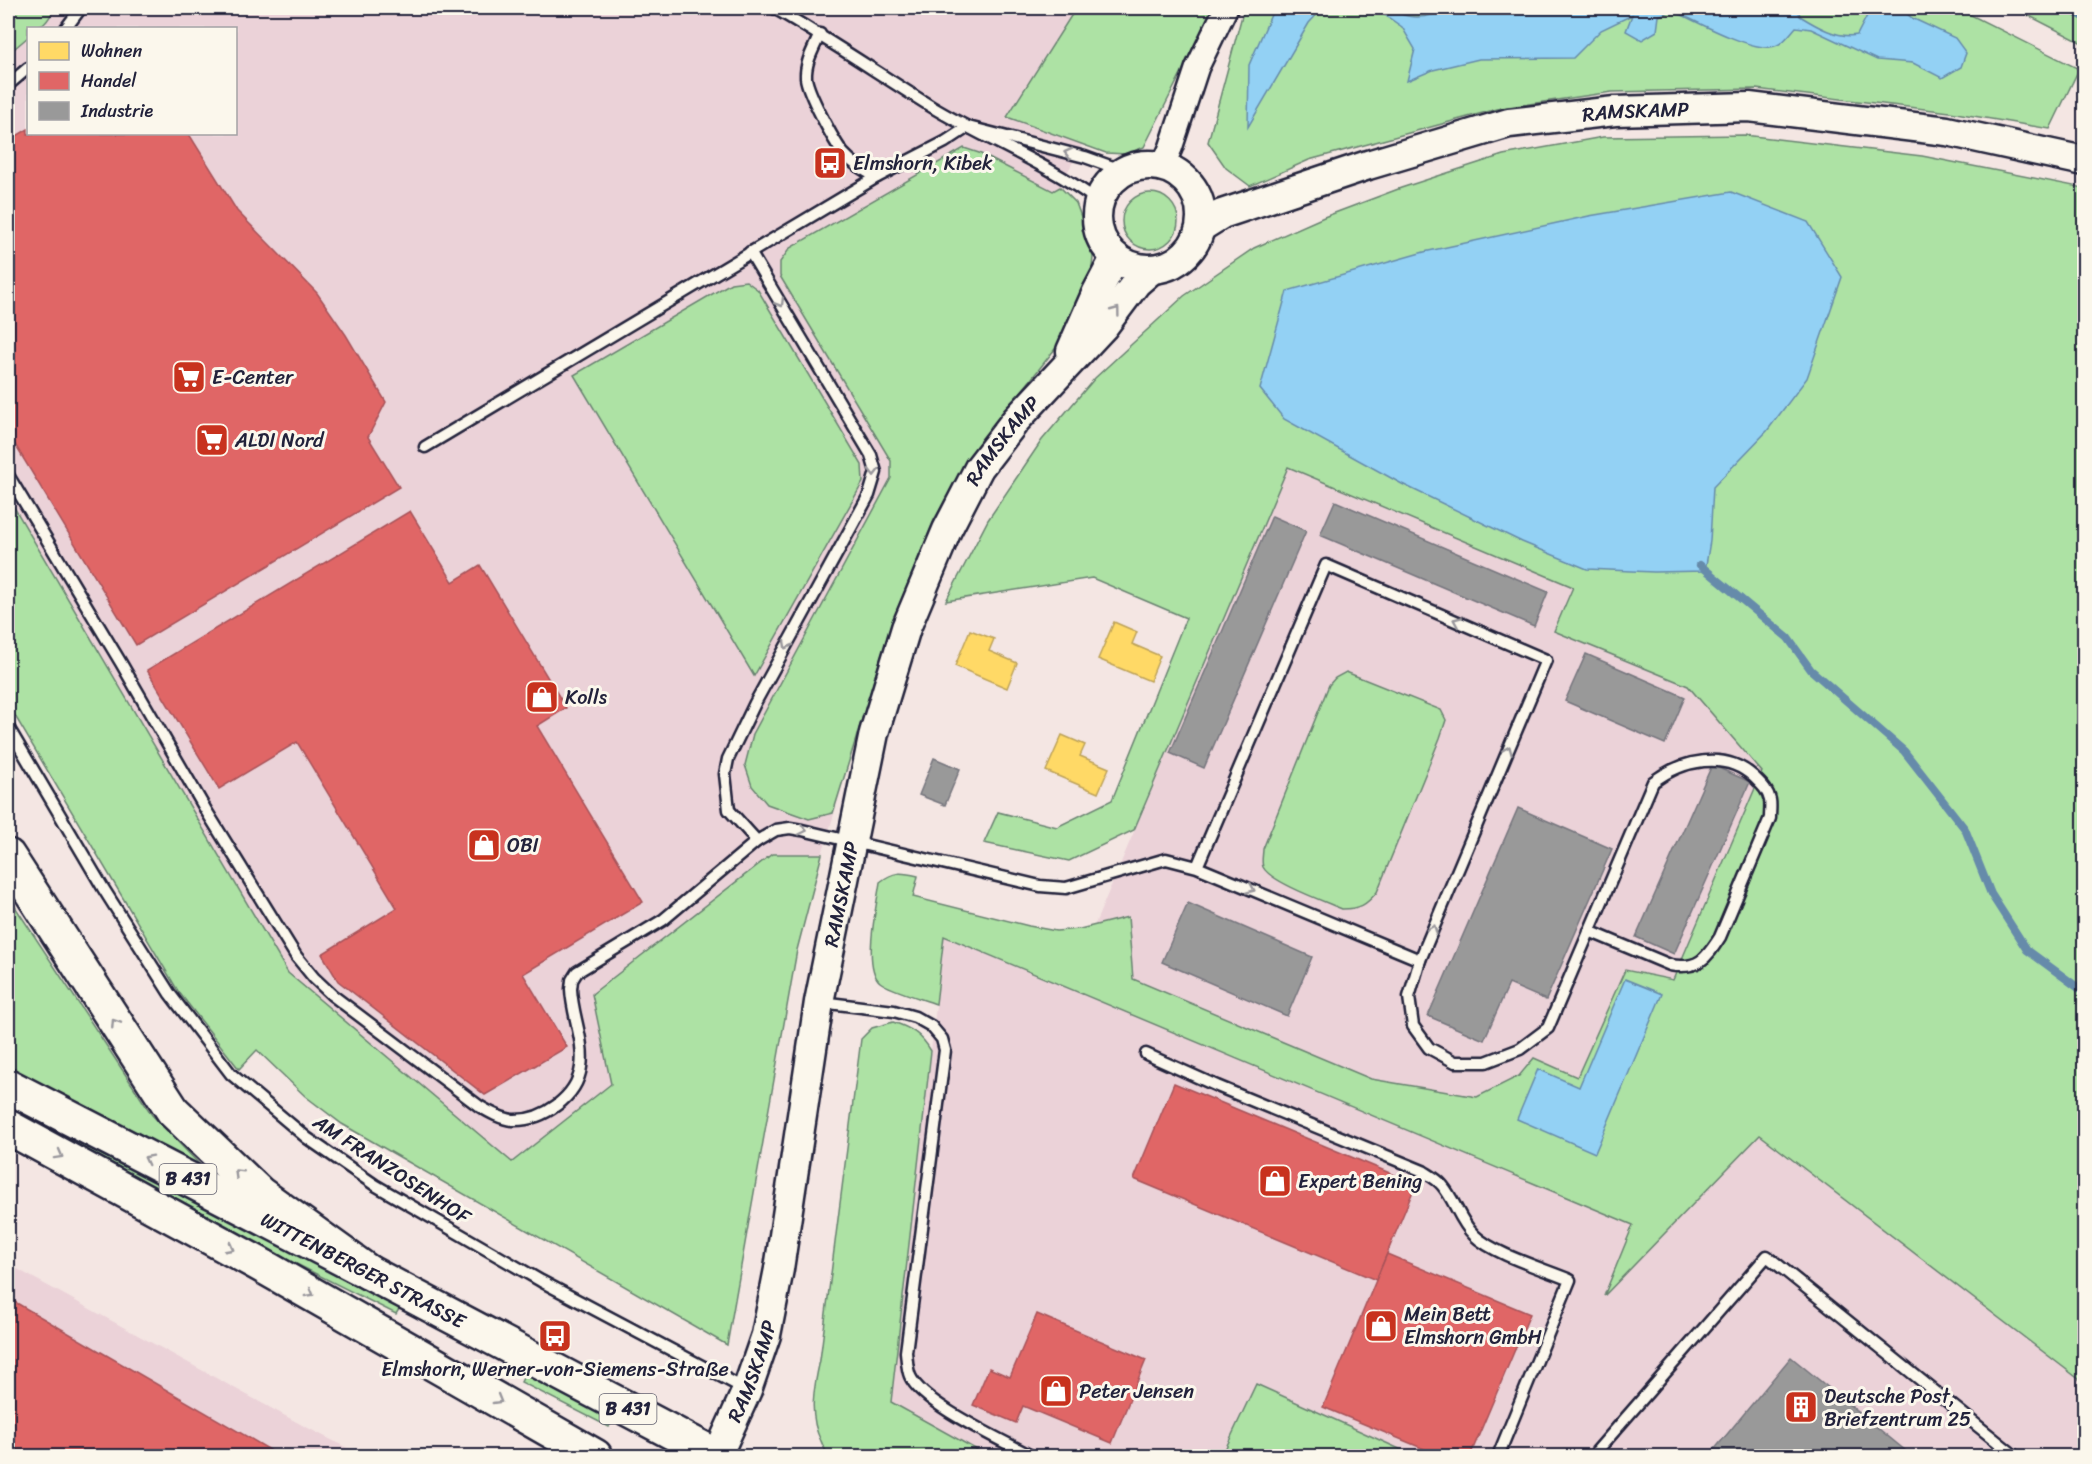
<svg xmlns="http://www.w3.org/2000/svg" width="2092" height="1464" font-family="Sriracha,sans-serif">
  <rect width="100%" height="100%" fill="#f4e6e3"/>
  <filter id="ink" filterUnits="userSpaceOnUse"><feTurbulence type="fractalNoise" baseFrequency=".0167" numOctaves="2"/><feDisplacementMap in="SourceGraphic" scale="12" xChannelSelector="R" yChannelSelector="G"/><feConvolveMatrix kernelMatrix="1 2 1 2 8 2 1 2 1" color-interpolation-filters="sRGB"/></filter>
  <g filter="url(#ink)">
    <g fill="#ebd2d8">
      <polygon points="55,8 1214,8 1144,147 1127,154 1106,153 1082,145 1060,186 1076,203 1093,257 1031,381 972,454 934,520 892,622 822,854 772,854 611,1084 512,1162 288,973 8,497 8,54 28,37 28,134 236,134 236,28 39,28 46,24"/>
      <polygon points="1288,467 1574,587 1832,749 1605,1294 1760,1135 2084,1383 2084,1456 988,1456 891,1402 944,936 1068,988"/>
      <polygon points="8,1264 302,1425 363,1456 8,1456"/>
    </g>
    <g fill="#ade2a4" stroke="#688270" stroke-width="1.5">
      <path d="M 8,8 L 55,8 C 47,21 46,28 28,28 L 28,37 L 8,54 Z"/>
      <polygon points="1076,8 1214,8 1144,147 1127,154 1106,153 1007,117"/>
      <polygon points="1244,8 1957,8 2079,69 2050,129 1950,112 1756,89 1612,92 1501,108 1309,160 1250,186 1226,168 1208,142"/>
      <polygon points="2014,8 2084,8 2084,44"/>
      <path d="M 1744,135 L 1922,156 L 2084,188 L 2084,1383 L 1760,1135 L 1604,1296 L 1633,1225 L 944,936 L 936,1004 C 923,999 890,990 880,982 C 862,967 877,904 880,882 C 894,871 901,872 918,876 L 913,897 L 1029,926 L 1056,931 L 1080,929 L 1128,917 L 1133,979 L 1371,1079 L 1477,1097 L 1519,1076 L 1534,1058 L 1577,1077 L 1625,970 L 1673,980 L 1762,772 L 1688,686 L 1554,631 L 1573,587 L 1288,467 L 1134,830 L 1069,861 L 984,843 L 998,812 L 1057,827 L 1112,800 L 1186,618 L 1092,578 L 946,601 L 988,520 L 1042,440 L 1095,378 L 1184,296 L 1254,248 L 1324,217 L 1401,188 L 1503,155 L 1603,137 Z"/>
      <polygon points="964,148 979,153 1053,191 1060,187 1076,203 1084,225 1093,257 1091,278 1066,335 972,454 934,520 892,622 833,813 809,819 767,804 752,786 745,765 753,734 891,478 891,461 780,276 780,262 790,248"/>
      <circle cx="1150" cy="221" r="28"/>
      <polygon points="746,281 758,290 862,465 863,482 754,676 574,375 731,283"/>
      <polygon points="8,497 288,973 512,1162 611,1084 592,994 772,854 822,854 797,950 727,1345 342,1124 305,1096 257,1050 239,1069 178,991 8,704"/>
      <path d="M 1346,672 L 1441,710 L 1446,720 L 1440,738 L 1377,892 C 1366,905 1360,909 1342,909 C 1326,902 1270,882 1263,867 C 1261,862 1263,854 1263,849 L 1329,685 L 1335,678 Z"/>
      <polygon points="8,896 152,1115 204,1169 8,1078"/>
      <path d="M 893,1022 C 911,1028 921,1034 931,1051 L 891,1402 L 988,1456 L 832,1456 C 826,1453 824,1448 821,1441 C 808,1415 814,1387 820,1360 L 861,1039 L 872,1028 Z"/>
      <polygon points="8,1101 401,1306 396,1314 147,1189 8,1114"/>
      <polygon points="526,1372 614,1417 609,1427 521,1382"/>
      <polygon points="1256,1384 1415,1456 1222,1456"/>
    </g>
    <g fill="#93d1f4" stroke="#668baa" stroke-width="1.5">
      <polygon points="1274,8 1323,8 1309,23 1248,127 1249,65"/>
      <path d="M 1375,8 C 1386,7 1393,11 1404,15 C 1420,20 1436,15 1451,8 L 1798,8 L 1800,16 C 1816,26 1838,39 1857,35 L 1871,8 L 1900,8 L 1912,18 L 1955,38 L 1966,53 L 1961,67 L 1942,78 L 1913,63 L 1877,60 L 1811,29 L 1796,27 C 1788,36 1782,46 1770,47 C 1749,50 1693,20 1672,10 L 1659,16 L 1657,31 L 1642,40 L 1626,31 L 1632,15 L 1601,30 L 1573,58 L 1479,59 L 1433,70 L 1407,81 L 1415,49 L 1402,27 Z"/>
      <polygon points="1731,192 1808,222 1842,277 1807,378 1767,431 1713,487 1710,541 1705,571 1654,572 1587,569 1522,542 1402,484 1284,419 1260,389 1287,291 1424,252 1589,216"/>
      <polygon points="1625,979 1662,994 1595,1153 1517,1119 1538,1069 1579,1087"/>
    </g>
    <g fill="#ffd966" stroke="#bda259" stroke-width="1.5">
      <polygon points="1114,622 1137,632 1132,644 1160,656 1150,681 1098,659"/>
      <polygon points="970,630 994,639 989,651 1017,663 1007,688 955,666"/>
      <polygon points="1062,735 1085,745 1080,756 1109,768 1098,793 1046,771"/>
    </g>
    <g fill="#e06666" stroke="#a75259" stroke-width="1.5">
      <polygon points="28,129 28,134 189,134 237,211 317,293 346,335 386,402 368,437 399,487 136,645 8,433 8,141"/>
      <polygon points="410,511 453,582 480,565 566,708 537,726 643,902 523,974 567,1047 485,1095 338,981 322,954 397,908 297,742 219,789 147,670"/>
      <polygon points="1174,1083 1416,1184 1376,1280 1134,1179"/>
      <polygon points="1387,1254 1530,1314 1470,1456 1441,1456 1323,1407"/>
      <polygon points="8,1298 270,1450 266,1456 8,1456"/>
      <polygon points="1037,1314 1146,1360 1112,1443 1023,1406 1016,1423 973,1405 989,1368 1010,1377"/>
    </g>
    <g fill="#999" stroke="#75757d" stroke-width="1.5">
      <polygon points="1335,501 1548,592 1534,626 1320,535"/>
      <polygon points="1272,516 1306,531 1204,768 1170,753"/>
      <polygon points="1586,654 1685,697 1665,744 1565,701"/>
      <polygon points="934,758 960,769 945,805 919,795"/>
      <polygon points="1712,765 1750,782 1674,954 1636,937"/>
      <polygon points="1518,808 1612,849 1546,1000 1509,984 1484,1040 1428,1016"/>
      <polygon points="1188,903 1312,957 1287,1016 1162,962"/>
      <polygon points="1791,1357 1912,1456 1709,1456"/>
    </g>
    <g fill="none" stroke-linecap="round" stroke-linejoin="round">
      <g stroke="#668baa" stroke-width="8">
        <polyline points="2066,8 2084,17"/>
        <polyline points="1700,565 1788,638 1811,670 1904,751 1965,829 1991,894 2027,950 2084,992"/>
      </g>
      <defs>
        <g id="service">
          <path d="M 774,8 C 828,39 879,74 932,107 C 987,140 1047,163 1098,201"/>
          <polyline points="66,28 81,8"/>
          <path d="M 820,34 C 814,48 805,62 806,78 C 808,93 833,140 843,153 C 852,163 864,171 877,177"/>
          <polyline points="8,85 28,68"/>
          <polyline points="750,252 871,455 876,472 869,495 755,703 728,759 725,774 729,810 757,841"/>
          <polyline points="425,447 877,177 945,142 968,127 1085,157 1124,171"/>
          <path d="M 8,475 L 121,663 L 207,812 L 296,956 L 314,978 L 332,995 L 479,1106 C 489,1112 501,1119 513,1120 C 543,1121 577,1097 581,1067 C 585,1042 572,1015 571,989 L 572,980 L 577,972 L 663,920 L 757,841 L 776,830 L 790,828 L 802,830 L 1040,886 L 1066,888 L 1166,859 L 1197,867 L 1420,960 L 1546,660 L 1326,565 L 1197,867"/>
          <polyline points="8,727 103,888 170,994 231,1074 307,1138 375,1185 541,1281 747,1390"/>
          <path d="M 1420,960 L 1409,997 L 1413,1026 L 1429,1048 L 1455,1062 L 1486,1062 L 1520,1049 L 1548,1028 L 1653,782 C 1682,760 1725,750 1754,777 C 1761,784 1768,790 1770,800 C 1771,805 1770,812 1770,818 L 1720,937 C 1706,959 1698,970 1670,965 L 1589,931"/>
          <path d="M 821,1002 L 894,1011 L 915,1017 L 931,1026 L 942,1039 L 945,1050 L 906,1352 C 907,1360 907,1369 910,1376 C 922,1404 1002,1440 1031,1456"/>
          <path d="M 1146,1054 L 1217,1086 L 1423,1171 C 1429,1175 1437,1179 1442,1185 C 1455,1200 1459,1220 1474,1235 C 1493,1254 1544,1269 1570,1280 L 1498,1456"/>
          <polyline points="1595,1456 1597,1451 1767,1256 2015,1456"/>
        </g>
        <polyline id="minor" points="1163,166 1171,147 1197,68 1226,8"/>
        <g id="tertiary">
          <circle cx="1149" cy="217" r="52"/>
          <path id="s1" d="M 1201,227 L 1222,214 L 1368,165 L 1509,123 L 1615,111 L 1749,107 L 1947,131 L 2084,161"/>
          <polyline points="1071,351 1097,292 1115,258"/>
          <path id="s2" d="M 717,1456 L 747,1390 L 766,1335 L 779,1269 L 819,1002 L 874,733 L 906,628 L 947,530 L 979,468 L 1016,420 L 1103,327 L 1136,283 L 1151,270"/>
        </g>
        <g id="primary">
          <path id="s3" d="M 8,1086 L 368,1272 L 717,1456"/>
          <polyline points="8,1127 259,1264 595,1456"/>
        </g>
        <polyline id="motorway" points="8,856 173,1111 260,1194 368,1272"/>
      </defs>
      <use href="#service" stroke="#22223b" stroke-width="15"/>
      <use href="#minor" stroke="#22223b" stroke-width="27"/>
      <use href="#tertiary" stroke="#22223b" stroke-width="33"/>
      <use href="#primary" stroke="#22223b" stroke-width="38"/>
      <use href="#motorway" stroke="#22223b" stroke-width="38"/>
      <use href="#service" stroke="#fbf7ec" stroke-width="10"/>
      <use href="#minor" stroke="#fbf7ec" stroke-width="22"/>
      <use href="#tertiary" stroke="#fbf7ec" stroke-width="28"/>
      <use href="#primary" stroke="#fbf7ec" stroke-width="33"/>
      <use href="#motorway" stroke="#fbf7ec" stroke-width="33"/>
    </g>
    <defs><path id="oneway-chevron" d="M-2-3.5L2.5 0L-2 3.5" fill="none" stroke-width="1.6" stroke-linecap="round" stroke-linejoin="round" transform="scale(1.5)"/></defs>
    <g stroke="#99979c">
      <use href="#oneway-chevron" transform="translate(1068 153) rotate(-166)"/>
      <use href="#oneway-chevron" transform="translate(780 303) rotate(59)"/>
      <use href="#oneway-chevron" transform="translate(1116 311) rotate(-53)"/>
      <use href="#oneway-chevron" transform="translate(874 472) rotate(90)"/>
      <use href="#oneway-chevron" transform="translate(1457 621) rotate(-157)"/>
      <use href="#oneway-chevron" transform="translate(787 645) rotate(119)"/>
      <use href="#oneway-chevron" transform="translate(1508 750) rotate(-67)"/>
      <use href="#oneway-chevron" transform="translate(803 830) rotate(12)"/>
      <use href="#oneway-chevron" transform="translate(1251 889) rotate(23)"/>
      <use href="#oneway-chevron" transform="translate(1433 929) rotate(-67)"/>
      <use href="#oneway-chevron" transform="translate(115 1023) rotate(-123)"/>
      <use href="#oneway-chevron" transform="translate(59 1155) rotate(29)"/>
      <use href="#oneway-chevron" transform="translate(148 1159) rotate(-153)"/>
      <use href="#oneway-chevron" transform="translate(238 1173) rotate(-136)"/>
      <use href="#oneway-chevron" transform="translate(230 1248) rotate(28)"/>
      <use href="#oneway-chevron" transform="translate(310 1293) rotate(30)"/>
      <use href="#oneway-chevron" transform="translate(498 1400) rotate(30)"/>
    </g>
  </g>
  <defs>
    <symbol id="bus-square" viewBox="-11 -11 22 22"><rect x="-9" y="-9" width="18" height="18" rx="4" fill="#c8321e" stroke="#fbf7ec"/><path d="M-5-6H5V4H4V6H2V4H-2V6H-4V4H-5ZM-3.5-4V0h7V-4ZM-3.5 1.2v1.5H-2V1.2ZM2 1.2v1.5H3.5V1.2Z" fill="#fff"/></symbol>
    <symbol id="supermarket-square" viewBox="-11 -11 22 22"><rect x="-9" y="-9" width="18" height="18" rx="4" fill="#c8321e" stroke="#fbf7ec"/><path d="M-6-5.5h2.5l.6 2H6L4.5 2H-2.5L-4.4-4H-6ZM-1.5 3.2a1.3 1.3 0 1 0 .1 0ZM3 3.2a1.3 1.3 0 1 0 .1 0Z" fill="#fff"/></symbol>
    <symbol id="shop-square" viewBox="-11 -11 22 22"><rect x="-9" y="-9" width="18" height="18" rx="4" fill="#c8321e" stroke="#fbf7ec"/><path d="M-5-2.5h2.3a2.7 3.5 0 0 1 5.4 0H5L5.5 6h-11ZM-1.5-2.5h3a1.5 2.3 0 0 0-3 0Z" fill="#fff"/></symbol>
    <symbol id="building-square" viewBox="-11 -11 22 22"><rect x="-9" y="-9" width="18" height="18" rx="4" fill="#c8321e" stroke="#fbf7ec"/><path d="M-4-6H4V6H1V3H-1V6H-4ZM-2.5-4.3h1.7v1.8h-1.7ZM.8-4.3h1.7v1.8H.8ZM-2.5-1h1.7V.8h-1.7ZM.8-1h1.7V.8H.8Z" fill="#fff"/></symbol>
  </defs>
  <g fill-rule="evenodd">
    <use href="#bus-square" x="811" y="144" width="38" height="38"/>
    <use href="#supermarket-square" x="170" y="358" width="38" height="38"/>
    <use href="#supermarket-square" x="193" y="421" width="38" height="38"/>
    <use href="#shop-square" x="523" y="678" width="38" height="38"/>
    <use href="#shop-square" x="465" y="826" width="38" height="38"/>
    <use href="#shop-square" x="1256" y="1162" width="38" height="38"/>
    <use href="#shop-square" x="1362" y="1307" width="38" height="38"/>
    <use href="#bus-square" x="536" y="1317" width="38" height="38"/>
    <use href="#shop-square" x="1037" y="1372" width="38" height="38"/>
    <use href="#building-square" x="1782" y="1388" width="38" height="38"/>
  </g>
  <g text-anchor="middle" stroke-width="6" stroke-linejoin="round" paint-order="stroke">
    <g fill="#fbf7ec" stroke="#636270" stroke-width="1.5">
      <rect x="159.5" y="1164" width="57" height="30" rx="4.5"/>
      <rect x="599.5" y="1394" width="57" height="30" rx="4.5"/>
    </g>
    <g font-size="18" font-weight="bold" fill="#22223b">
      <text x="188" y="1185">B 431</text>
      <text x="628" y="1415">B 431</text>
    </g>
    <g font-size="20" fill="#22223b" stroke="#fbf7ec">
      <text dy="7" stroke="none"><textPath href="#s1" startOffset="453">RAMSKAMP</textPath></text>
      <text dy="7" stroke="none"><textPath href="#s2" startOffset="1064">RAMSKAMP</textPath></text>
      <text dy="7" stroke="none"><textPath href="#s2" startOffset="578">RAMSKAMP</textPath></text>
      <text transform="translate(392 1169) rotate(33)" y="7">AM FRANZOSENHOF</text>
      <text dy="7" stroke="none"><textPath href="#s3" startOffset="400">WITTENBERGER STRASSE</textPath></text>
      <text dy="7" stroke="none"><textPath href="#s2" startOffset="92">RAMSKAMP</textPath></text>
    </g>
    <g font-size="20" fill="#22223b" stroke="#fbf7ec" text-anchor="start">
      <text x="853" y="170">Elmshorn, Kibek</text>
      <text x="212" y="384">E-Center</text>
      <text x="235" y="447">ALDI Nord</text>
      <text x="565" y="704">Kolls</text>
      <text x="507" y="852">OBI</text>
      <text x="1298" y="1188">Expert Bening</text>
      <text x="1404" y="1321">Mein Bett<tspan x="1404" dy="23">Elmshorn GmbH</tspan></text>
      <text x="555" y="1376" text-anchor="middle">Elmshorn, Werner-von-Siemens-Straße</text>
      <text x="1079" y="1398">Peter Jensen</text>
      <text x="1824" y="1403">Deutsche Post,<tspan x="1824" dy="23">Briefzentrum 25</tspan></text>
    </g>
  </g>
  <rect width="2092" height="1464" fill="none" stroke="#fbf7ec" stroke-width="30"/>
  <rect x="15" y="15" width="2062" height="1434" fill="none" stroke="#22223b" stroke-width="2" filter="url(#ink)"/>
  <rect x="27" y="27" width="210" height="108" fill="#fbf7ec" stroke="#a4a2a5" stroke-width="1.5"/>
  <rect x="39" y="42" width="30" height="18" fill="#ffd966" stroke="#a4a2a5" stroke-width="1.5"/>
  <text x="81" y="57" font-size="18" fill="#22223b">Wohnen</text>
  <rect x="39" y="72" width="30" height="18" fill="#e06666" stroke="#a4a2a5" stroke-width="1.5"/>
  <text x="81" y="87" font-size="18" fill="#22223b">Handel</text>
  <rect x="39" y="102" width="30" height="18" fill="#999999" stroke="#a4a2a5" stroke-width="1.5"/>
  <text x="81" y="117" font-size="18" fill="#22223b">Industrie</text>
</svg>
